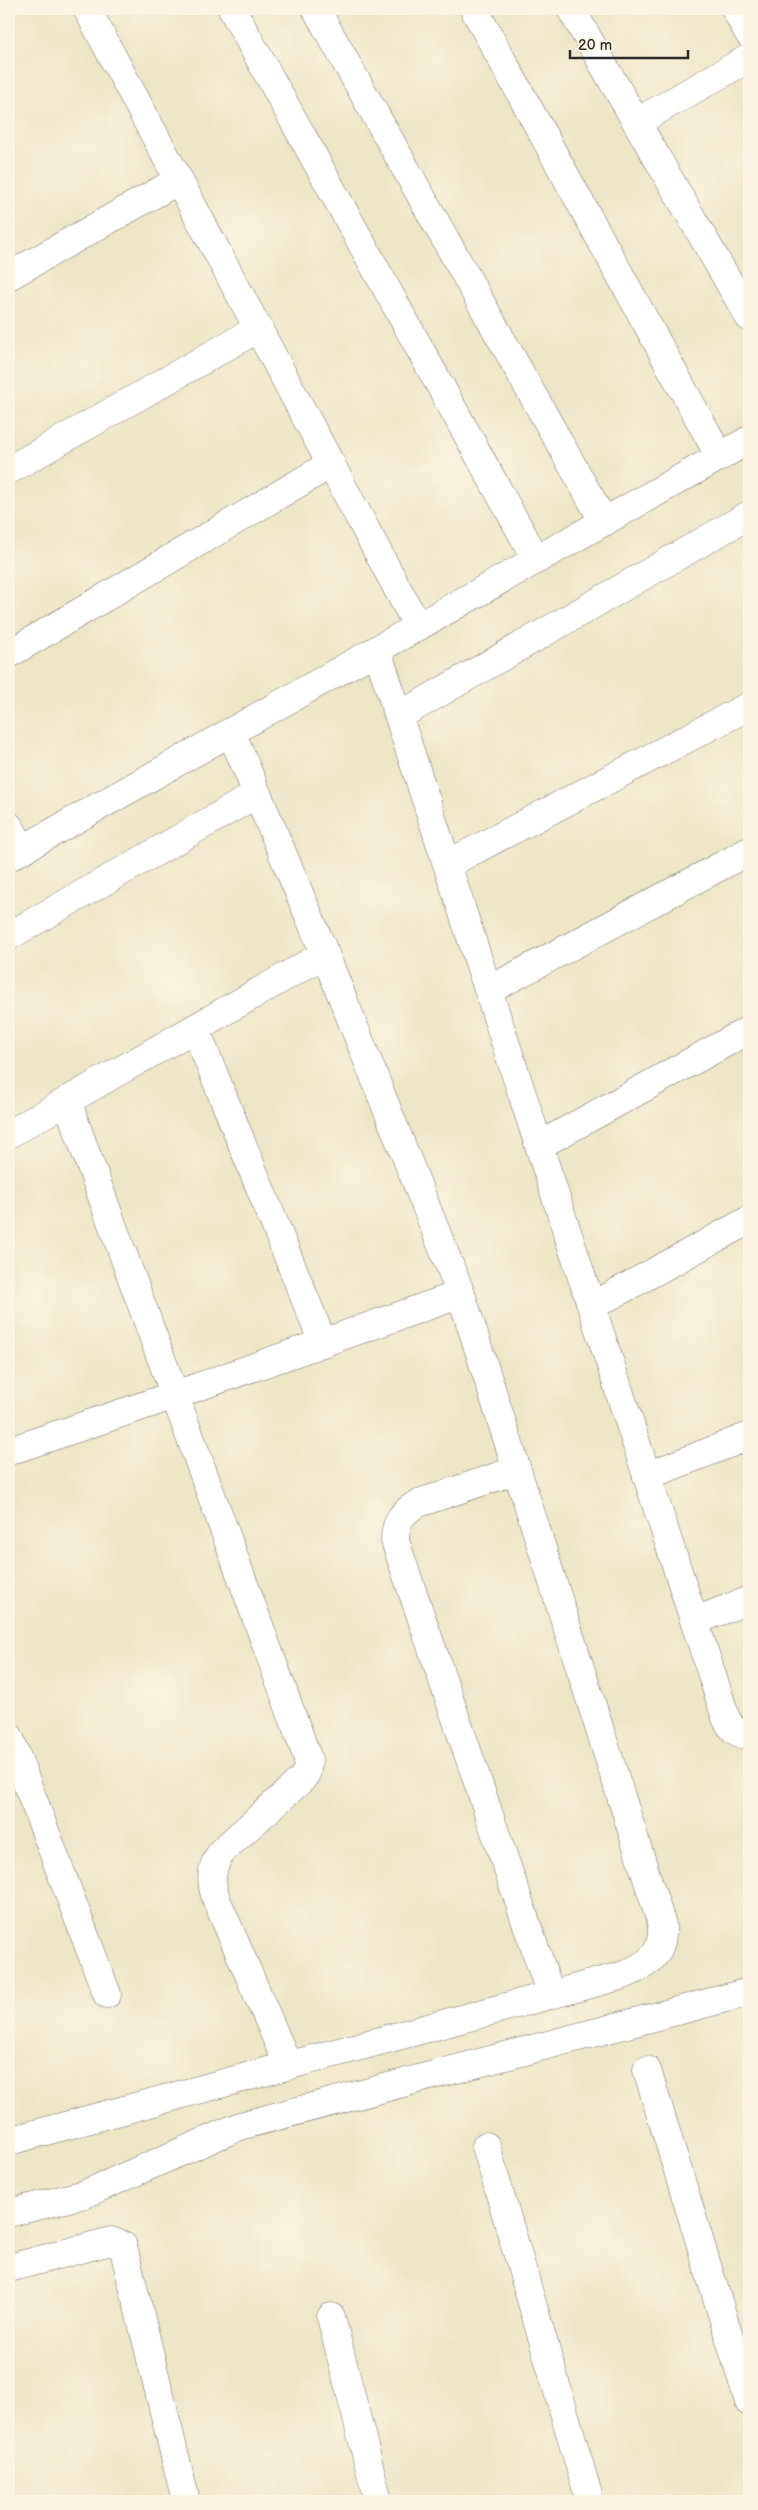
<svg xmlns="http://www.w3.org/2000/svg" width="758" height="2510" font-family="'Balsamiq Sans',sans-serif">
  <rect width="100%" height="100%" fill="#fcf5e5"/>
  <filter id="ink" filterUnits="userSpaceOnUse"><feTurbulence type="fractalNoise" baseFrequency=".02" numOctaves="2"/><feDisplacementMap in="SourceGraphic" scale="10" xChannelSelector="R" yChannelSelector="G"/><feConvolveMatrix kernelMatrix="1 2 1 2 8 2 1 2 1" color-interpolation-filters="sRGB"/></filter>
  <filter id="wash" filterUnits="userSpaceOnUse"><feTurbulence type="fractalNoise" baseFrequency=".0096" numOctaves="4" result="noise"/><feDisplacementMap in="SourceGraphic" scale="20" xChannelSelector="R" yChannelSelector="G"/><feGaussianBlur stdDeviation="1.12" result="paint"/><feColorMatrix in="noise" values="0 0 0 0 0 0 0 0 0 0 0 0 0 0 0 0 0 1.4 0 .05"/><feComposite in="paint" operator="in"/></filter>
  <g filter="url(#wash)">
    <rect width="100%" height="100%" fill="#ece5c6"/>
  </g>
  <g filter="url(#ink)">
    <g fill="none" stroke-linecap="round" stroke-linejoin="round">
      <defs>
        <g id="minor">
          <polyline points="87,9 418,627"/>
          <polyline points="232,9 536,559"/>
          <polyline points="316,9 604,522"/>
          <polyline points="474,9 720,457"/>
          <polyline points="571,9 749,317"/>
          <polyline points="735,9 749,34"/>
          <polyline points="637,122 749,58"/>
          <polyline points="9,276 179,180"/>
          <polyline points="9,470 259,328"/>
          <path d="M 377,650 L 726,1718 C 732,1730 736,1733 749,1736"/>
          <polyline points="9,654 331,464"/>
          <polyline points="399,716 749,515"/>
          <polyline points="9,826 23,849"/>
          <polyline points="9,857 749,440"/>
          <polyline points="448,864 749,706"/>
          <polyline points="9,936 257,794"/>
          <polyline points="489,990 749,851"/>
          <polyline points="195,1028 323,1343"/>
          <path d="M 67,1101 L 308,1759 L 307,1772 L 302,1779 L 222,1851 C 210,1868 210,1883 217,1901 L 288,2065"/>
          <polyline points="9,1134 325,954"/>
          <polyline points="540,1145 749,1030"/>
          <polyline points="592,1306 749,1220"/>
          <polyline points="9,1451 175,1395 461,1294"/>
          <path d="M 517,1470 L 419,1503 C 402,1512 395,1521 395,1541 L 551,1995"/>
          <polyline points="647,1476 749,1436"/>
          <polyline points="695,1621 749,1600"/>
          <polyline points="9,1736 107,1994"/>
          <polyline points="647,2070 749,2402"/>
          <path d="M 9,2141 L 624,1975 C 649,1964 664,1954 662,1925 L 461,1294 L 325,954 L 231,732"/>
          <polyline points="486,2146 590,2501"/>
          <polyline points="9,2213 85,2194 240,2126 749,1992"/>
          <polyline points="9,2268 111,2241 123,2246 186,2501"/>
          <polyline points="331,2317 378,2501"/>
        </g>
      </defs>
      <use href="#minor" stroke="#6f6c61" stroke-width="29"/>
      <use href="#minor" stroke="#fff" stroke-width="28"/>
    </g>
  </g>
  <rect width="758" height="2510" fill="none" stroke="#fcf5e5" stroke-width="30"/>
  <path d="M570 50v8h118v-8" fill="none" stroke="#2b2b2b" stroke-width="2.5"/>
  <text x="578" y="50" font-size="15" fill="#2b2b2b" stroke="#fcf5e5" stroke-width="4" paint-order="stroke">20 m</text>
</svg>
